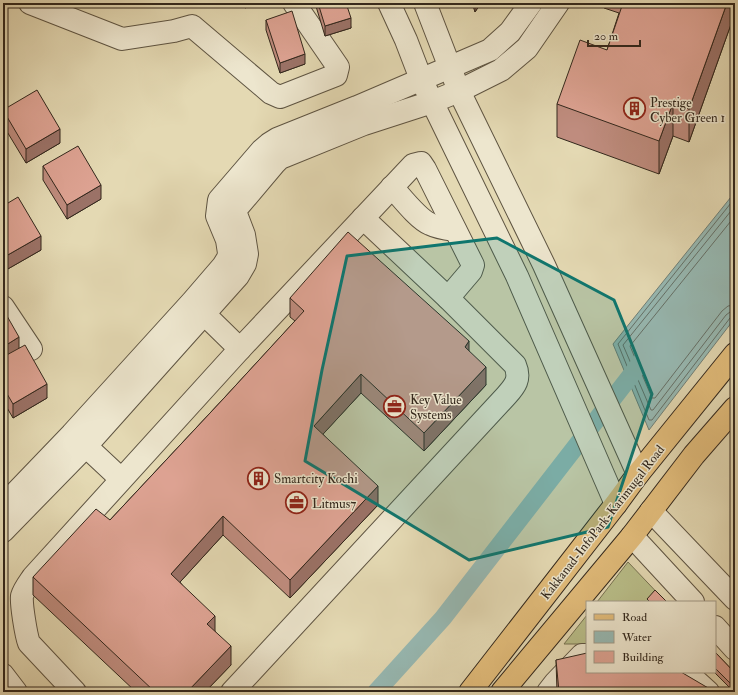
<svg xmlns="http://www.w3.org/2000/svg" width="738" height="695" font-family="'IM FELL Double Pica',serif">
  <rect width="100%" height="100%" fill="#e4d9b3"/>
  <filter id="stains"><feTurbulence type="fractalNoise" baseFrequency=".005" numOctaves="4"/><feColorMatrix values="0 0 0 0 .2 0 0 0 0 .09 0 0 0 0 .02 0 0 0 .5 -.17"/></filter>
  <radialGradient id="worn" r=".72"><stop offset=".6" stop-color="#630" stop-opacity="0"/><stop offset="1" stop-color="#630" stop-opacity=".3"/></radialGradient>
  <g fill="#b9be89" stroke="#767252">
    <polygon points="628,562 666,602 597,602"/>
    <polygon points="587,615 587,644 564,644"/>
  </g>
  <polygon fill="#97b9b3" stroke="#6f7f77" points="735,192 735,318 649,430 613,344"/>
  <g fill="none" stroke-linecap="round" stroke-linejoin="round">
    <g stroke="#647068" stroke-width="1">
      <polyline points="735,198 618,344 649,420 652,420 730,318 732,316 735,316"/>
      <polyline points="735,206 623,345 651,410 653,410 726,315 730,312 735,311"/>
      <polyline points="735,216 630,346 652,398 655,398 722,311 728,306 735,305"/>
    </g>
    <polyline stroke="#97b9b3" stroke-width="18" points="376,692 443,618 642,361"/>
    <defs>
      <g id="minor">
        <polyline points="30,3 122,39 174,31 192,26 271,93 280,97 336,75 338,67 294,3"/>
        <polyline points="389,3 406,40 421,79 517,276 616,504"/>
        <polyline points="425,3 459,91 544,265 638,474"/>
        <path d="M 392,187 C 402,198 418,219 430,224 C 438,228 447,229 455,230"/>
        <polyline points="363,218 448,298"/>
        <polyline points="194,304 240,349"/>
        <polyline points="3,307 31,349"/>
        <polyline points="75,436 121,479"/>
        <polyline points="3,506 72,434 192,302 223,266 228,258 229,253 227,240 217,216 219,200 262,150 269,144 277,139 357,107 490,50 510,32 531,3"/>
        <polyline points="651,511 735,599"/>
        <polyline points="3,531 86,446 238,276 245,264 247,254 244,235 236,214 237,208 275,163 280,158 285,156 364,124 432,102 459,91 501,70 527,48 558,3"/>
        <polyline points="632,536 693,602"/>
        <polyline points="715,627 735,649"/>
        <polyline points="686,672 708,692"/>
        <polyline points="3,675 16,692"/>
        <path d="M 75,692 L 29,643 C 26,635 21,604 22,596 C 24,589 29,583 33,577 L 240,349 L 413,165 L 421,163 L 425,169 L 473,265 L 471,271 L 448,298 L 515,365 C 521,379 515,386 506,396 L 232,692"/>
        <polyline points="548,692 555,683 582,655 587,655"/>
      </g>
      <g id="major">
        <polyline points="470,692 616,504 638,474 735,354"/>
        <polyline points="502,692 632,536 694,455 735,408"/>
      </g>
    </defs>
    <use href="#minor" stroke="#5e5442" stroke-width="24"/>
    <use href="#major" stroke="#32271c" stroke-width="24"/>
    <use href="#minor" stroke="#ede6ce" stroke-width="22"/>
    <use href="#major" stroke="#e2bc7a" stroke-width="22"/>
  </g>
  <g fill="#bf8c7e" stroke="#32271c">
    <polygon points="315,3 346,3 351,28 325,36"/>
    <polygon points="472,3 481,3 475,12"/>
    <polygon points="604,3 735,3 735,13 689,142 673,136 659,174 557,137 557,104 607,50 619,13 604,8"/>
    <polygon points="266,20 305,64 280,73 266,30"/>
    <polygon points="3,110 60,143 26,163 3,125"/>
    <polygon points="43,166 101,199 67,219 43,180"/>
    <polygon points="3,206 41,250 6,270 3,264"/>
    <polygon points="290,298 469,351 486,385 424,451 361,393 323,434 378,505 290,598 223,535 180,582 215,631 231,665 205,692 136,692 33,595 33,577 110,520 225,397 295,321 290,317"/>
    <polygon points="3,309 19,348 47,398 13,418 3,401"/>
    <polygon points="715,652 735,673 735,692 734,692 714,672 715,672"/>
    <polygon points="556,660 715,692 557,692"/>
  </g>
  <g fill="#9b7267" stroke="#32271c">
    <polygon points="245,3 260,3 245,8"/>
    <polygon points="475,3 481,3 475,12"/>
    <polygon points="727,3 735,3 735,13 689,142 689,109"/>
    <polygon points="351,18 351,28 325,36 325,26"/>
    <polygon points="305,54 305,64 280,73 280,63"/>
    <polygon points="673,103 673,136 659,174 659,141"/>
    <polygon points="60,129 60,143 26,163 26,149"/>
    <polygon points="101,185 101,199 67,219 67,205"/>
    <polygon points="41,236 41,250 6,270 6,256"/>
    <polygon points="19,337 19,351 3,361 3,347"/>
    <polygon points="469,341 469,359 465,347"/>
    <polygon points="486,367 486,385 424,451 424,433"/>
    <polygon points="361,374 361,393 314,444 314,426"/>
    <polygon points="47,384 47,398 13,418 13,404"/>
    <polygon points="378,486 378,505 290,598 290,580"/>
    <polygon points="223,516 223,535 171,592 171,574"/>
    <polygon points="215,616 215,635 207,624"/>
    <polygon points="231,646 231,665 205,692 187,692"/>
  </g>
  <g fill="#dea393" stroke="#32271c">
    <polygon points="318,3 346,3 351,18 325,26"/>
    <polygon points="623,3 727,3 689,109 673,103 659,141 557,104 580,40 607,50"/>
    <polygon points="292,11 305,54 280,63 266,20"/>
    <polygon points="37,90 60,129 26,149 3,110"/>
    <polygon points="78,146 101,185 67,205 43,166"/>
    <polygon points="18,197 41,236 6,256 3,250 3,206"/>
    <polygon points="348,232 469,341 465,347 486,367 424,433 361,374 314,426 378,486 290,580 223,516 171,574 215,616 207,624 231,646 187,692 155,692 33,577 96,509 110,520 225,397 304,311 290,298"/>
    <polygon points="3,309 19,337 3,347"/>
    <polygon points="25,345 47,384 13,404 3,387 3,357"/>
    <polygon points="655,590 667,602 650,602 647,599"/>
    <polygon points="715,652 735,673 735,688 715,668"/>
    <polygon points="587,653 587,672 681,672 715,692 559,692 556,660"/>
  </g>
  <path fill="#0f766e" fill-opacity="0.2" stroke="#0f766e" stroke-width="3" stroke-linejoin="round" d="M 497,238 L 614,300 L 652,394 L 608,527 L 469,560 L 305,461 L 322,370 L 347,256 Z"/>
  <defs>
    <symbol id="building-ring" viewBox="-11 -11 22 22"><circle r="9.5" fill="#ede6ce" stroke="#8f2418" stroke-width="1.5"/><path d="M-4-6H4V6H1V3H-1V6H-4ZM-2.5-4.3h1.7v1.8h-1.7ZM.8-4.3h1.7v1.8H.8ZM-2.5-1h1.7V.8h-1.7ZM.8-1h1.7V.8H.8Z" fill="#8f2418"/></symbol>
    <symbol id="office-ring" viewBox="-11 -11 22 22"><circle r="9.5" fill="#ede6ce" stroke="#8f2418" stroke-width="1.5"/><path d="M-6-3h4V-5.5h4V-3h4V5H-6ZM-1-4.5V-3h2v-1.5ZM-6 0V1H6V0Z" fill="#8f2418"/></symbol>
  </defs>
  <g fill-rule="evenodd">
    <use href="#building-ring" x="622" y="96" width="25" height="25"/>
    <use href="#office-ring" x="382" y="394" width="25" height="25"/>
    <use href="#building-ring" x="246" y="466" width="25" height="25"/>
    <use href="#office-ring" x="284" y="490" width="25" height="25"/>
  </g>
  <g text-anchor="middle" stroke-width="3" stroke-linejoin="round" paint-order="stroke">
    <g font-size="13" fill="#32271c" stroke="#ede6ce" text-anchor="start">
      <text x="650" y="107">Prestige<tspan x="650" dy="15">Cyber Green 1</tspan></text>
      <text x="410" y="404">Key Value<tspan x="410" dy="15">Systems</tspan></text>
      <text x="274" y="483">Smartcity Kochi</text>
      <text x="312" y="508">Litmus7</text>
    </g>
    <g font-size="13" fill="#32271c" stroke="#ede6ce">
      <text transform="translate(602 522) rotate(-52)" y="5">Kakkanad-InfoPark-Karimugal Road</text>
    </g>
  </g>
  <rect width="738" height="695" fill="none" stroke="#e4d9b3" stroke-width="16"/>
  <rect x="4" y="4" width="730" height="687" fill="none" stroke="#32271c" stroke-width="2"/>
  <rect x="8" y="8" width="722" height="679" fill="none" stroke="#32271c"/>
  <rect x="586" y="601" width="130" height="72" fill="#ede6ce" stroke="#a29a87"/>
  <rect x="594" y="614" width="20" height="6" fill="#e2bc7a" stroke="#a29a87"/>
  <text x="622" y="621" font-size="12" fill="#32271c">Road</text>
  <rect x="594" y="631" width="20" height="12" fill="#97b9b3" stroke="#a29a87"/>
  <text x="622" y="641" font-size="12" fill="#32271c">Water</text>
  <rect x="594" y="651" width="20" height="12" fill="#dea393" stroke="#a29a87"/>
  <text x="622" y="661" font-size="12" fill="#32271c">Building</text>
  <path d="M588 40v6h52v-6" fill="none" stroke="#32271c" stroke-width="2"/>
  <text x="594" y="40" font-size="12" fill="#32271c" stroke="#ede6ce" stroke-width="3" paint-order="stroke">20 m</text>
  <rect width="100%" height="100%" filter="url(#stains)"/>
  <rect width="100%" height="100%" fill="url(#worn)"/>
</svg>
